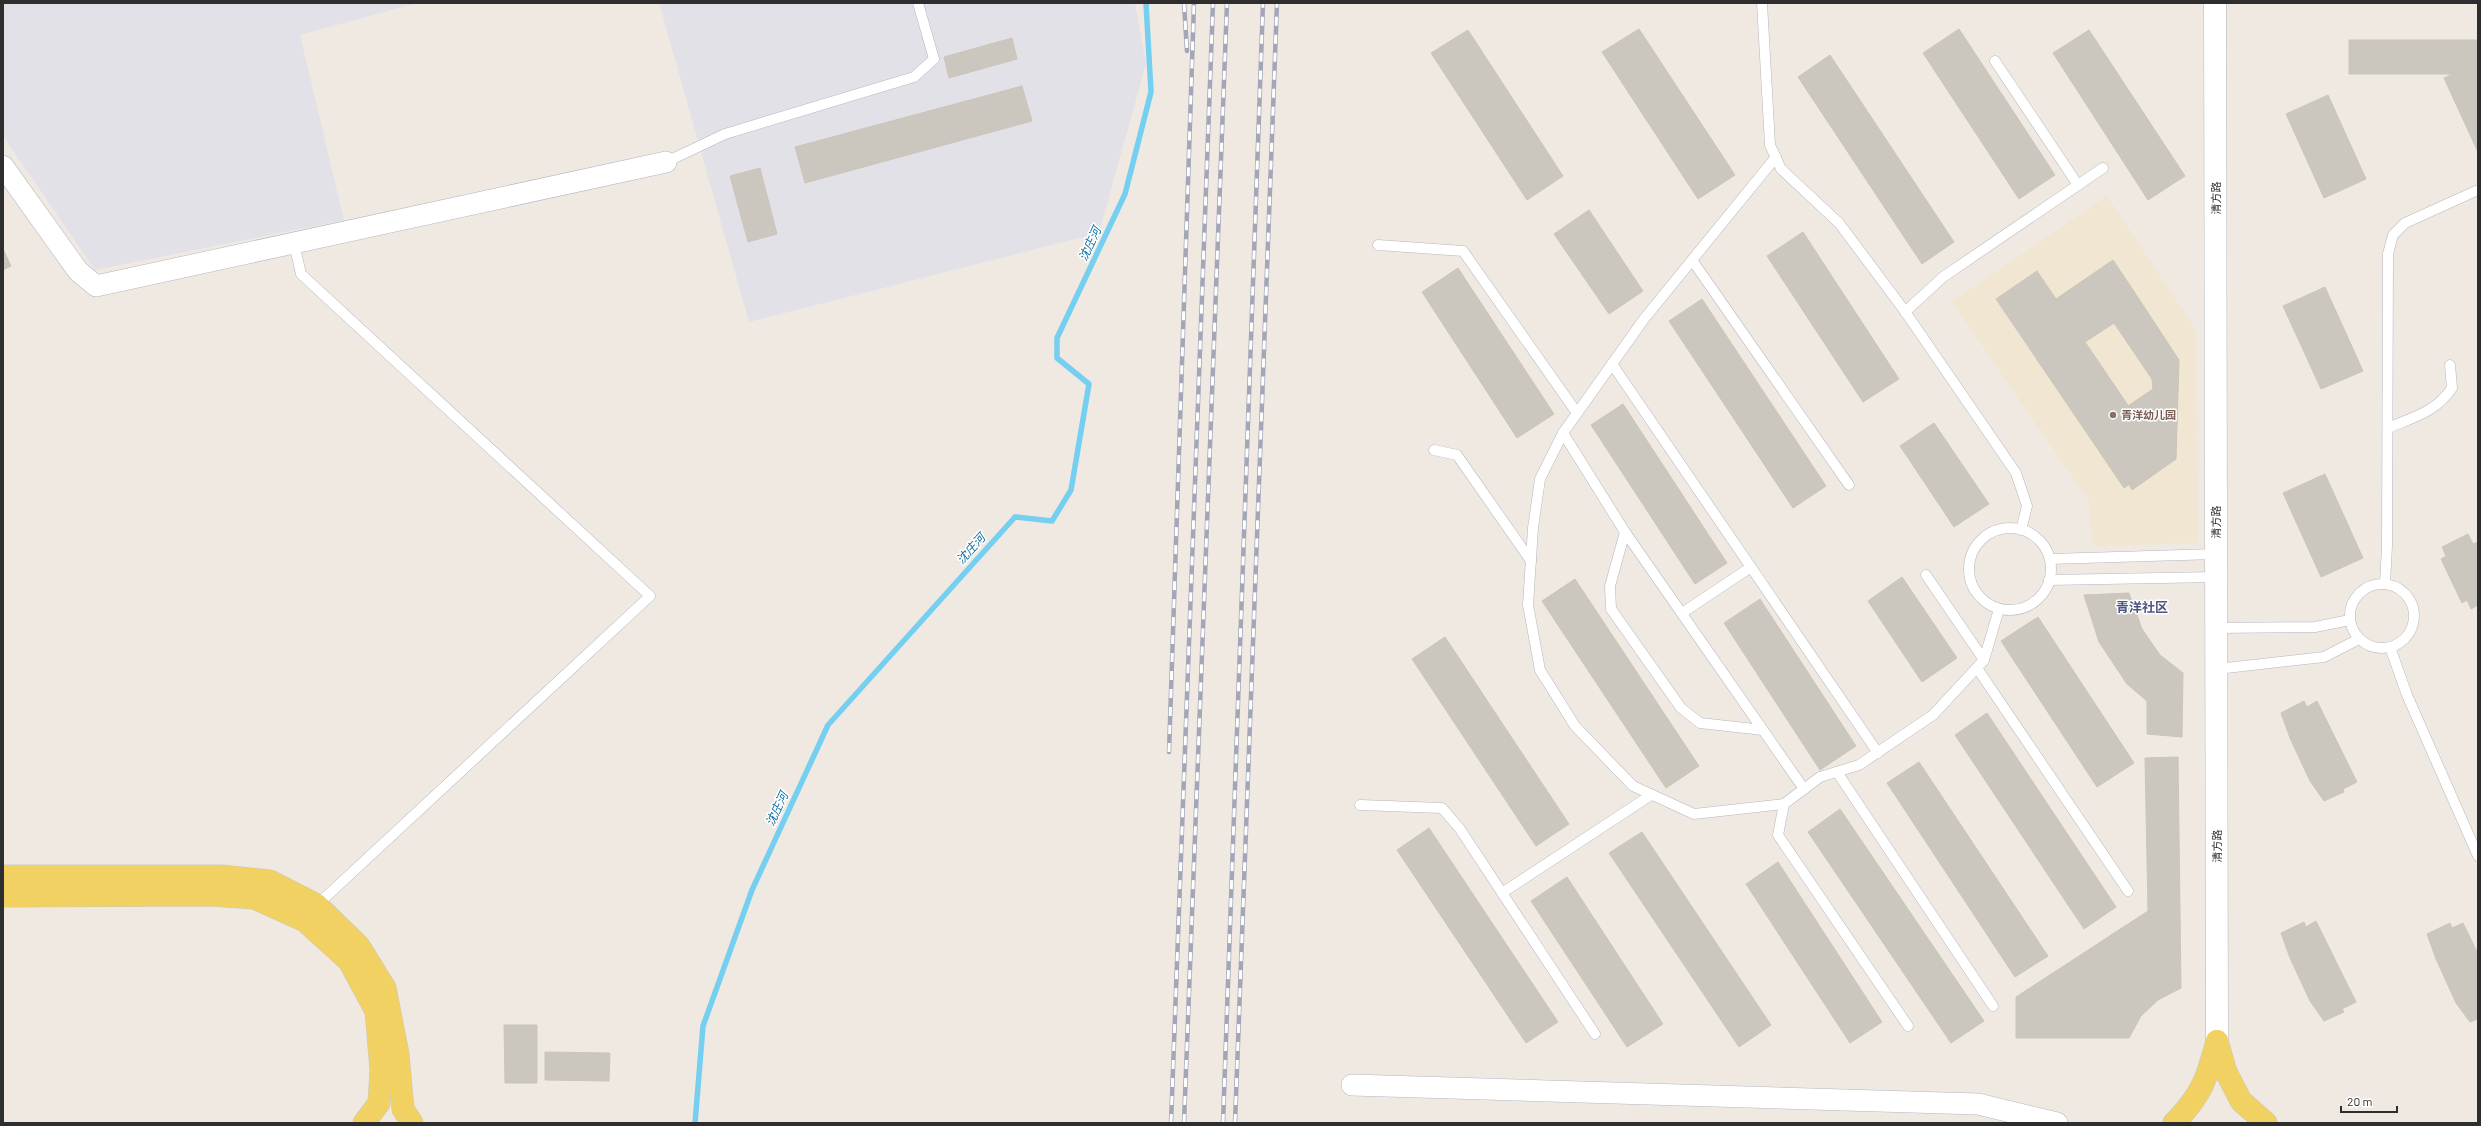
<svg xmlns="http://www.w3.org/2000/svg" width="2481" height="1126" font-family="Barlow,'Noto Sans SC',sans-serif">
  <rect width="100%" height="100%" fill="#efe9e1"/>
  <g fill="#e3e1e8">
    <polygon points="3,3 417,3 300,35 344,220 95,270 3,136"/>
    <polygon points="659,3 1135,3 1146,64 1099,233 749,322"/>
  </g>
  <polygon fill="#f0e6d1" points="2107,196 2196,330 2197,543 2093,546 2089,501 1952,302"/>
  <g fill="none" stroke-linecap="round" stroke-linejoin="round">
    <polyline stroke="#75cff0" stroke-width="5.5" points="695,1123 703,1026 752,890 828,725 1015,517 1052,521 1071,490 1089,384 1057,358 1057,338 1125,194 1151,92 1146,3"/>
  </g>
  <g fill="#cbc7bf" stroke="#cbc5ba">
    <polygon points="1639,29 1735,175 1698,199 1602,52"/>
    <polygon points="1959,29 2055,175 2019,199 1923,53"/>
    <polygon points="1468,30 1563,176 1527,200 1431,53"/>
    <polygon points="2089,30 2185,176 2148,200 2053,53"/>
    <polygon points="1012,38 1017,59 949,78 944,57"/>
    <polygon points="2349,40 2478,40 2478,62 2452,74 2349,74"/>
    <polygon points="1830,55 1954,242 1922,264 1798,77"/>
    <polygon points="2478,62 2478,152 2444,78"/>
    <polygon points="1022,86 1032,121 805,183 795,147"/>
    <polygon points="2328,95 2366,179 2324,198 2286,114"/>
    <polygon points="760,168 777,234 748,242 730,176"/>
    <polygon points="1589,210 1643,291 1609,314 1554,234"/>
    <polygon points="1803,232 1899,379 1863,402 1767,256"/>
    <polygon points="3,249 11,266 3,270"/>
    <polygon points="2113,260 2135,293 2078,331 2056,299"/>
    <polygon points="1458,268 1554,414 1517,438 1422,292"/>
    <polygon points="2037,271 2165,460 2124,488 1996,299"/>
    <polygon points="2325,287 2363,371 2321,389 2283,306"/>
    <polygon points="2135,293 2179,360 2176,459 2132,490 2129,484 2165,460 2128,406 2153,389 2152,379 2114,323 2085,342 2078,331"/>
    <polygon points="1702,299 1826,486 1793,508 1669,321"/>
    <polygon points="1623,404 1727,563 1695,584 1591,425"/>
    <polygon points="1934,423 1989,504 1954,527 1900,446"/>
    <polygon points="2325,474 2363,558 2321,577 2283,493"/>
    <polygon points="2468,534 2473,544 2478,542 2478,605 2471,609 2467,600 2462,603 2441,559 2446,556 2442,547"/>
    <polygon points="1902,577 1957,658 1922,682 1868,601"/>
    <polygon points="1575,579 1699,766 1666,788 1542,601"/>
    <polygon points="2129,593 2142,629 2160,655 2183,673 2182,737 2147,734 2147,701 2127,684 2099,642 2084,595"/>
    <polygon points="1760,599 1856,746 1820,770 1724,623"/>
    <polygon points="2038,617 2134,763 2097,787 2001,641"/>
    <polygon points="1445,637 1569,824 1536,846 1412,659"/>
    <polygon points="2304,701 2307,707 2317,701 2357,782 2343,789 2344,792 2324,801 2310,781 2290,738 2281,713"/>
    <polygon points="1987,713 2116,907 2084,929 1955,735"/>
    <polygon points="2178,757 2181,988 2158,1000 2141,1016 2129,1038 2016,1038 2016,997 2148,911 2145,758"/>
    <polygon points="1919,762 2048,956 2015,977 1887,783"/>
    <polygon points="1840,809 1984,1021 1951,1043 1808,832"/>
    <polygon points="1429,828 1558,1022 1526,1043 1397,850"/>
    <polygon points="1642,832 1771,1025 1739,1047 1609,853"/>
    <polygon points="1778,862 1882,1022 1850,1043 1746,884"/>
    <polygon points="1567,877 1663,1024 1627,1047 1531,901"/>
    <polygon points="2316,921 2356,1002 2342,1009 2344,1012 2324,1021 2310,1001 2290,958 2281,933 2304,922 2306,927"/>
    <polygon points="2450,923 2452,928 2463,923 2478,954 2478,1019 2470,1022 2456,1003 2436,959 2427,934"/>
    <polygon points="504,1025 537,1025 537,1083 505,1083"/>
    <polygon points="545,1052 610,1053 609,1081 545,1080"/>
  </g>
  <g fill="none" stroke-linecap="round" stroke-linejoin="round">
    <defs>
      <g id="service">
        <polyline points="1762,3 1770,145 1781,169 1839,223 1904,310 2016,473 2027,506 2021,530"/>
        <polyline points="1995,61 2078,185"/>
        <polyline points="1776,157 1644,319 1563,433 1540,479 1533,528 1528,605 1540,670 1575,726 1633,786 1694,814 1784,804"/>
        <polyline points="666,162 725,134 914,77 934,59 918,3"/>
        <polyline points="294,243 301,274 650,596 317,905"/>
        <polyline points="1378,245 1463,251 1577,413"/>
        <polyline points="1692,260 1849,485"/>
        <polyline points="1905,312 1943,277 2103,168"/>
        <polyline points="1612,364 1878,753"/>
        <path d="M 2388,428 C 2414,417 2436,412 2452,388 L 2450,365"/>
        <polyline points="1563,433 1625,532 1804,789"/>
        <polyline points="1434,450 1457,455 1531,561"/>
        <circle cx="2010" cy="569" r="41"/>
        <polyline points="1625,532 1610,586 1611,609 1681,708 1700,723 1763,730"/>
        <polyline points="2050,559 2216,554"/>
        <polyline points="1926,575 1984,660"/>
        <polyline points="2049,580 2216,577"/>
        <polyline points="2385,584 2387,546 2388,254 2393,235 2405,223 2478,190"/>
        <circle cx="2382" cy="616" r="32"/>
        <polyline points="1682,613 1751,567"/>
        <polyline points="2217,628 2315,627 2350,620"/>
        <polyline points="2390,647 2407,695 2478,856"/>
        <polyline points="1977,668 2128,891"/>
        <polyline points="2217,669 2324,657 2359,639"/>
        <polyline points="1837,772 1993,1006"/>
        <polyline points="1360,805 1442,808 1460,829 1595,1034"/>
        <polyline points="1502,893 1651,795"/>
        <polyline points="1908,1026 1778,835 1784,804 1820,777 1859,765 1933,715 1984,660 1999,609"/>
      </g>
      <g id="minor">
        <polyline points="3,166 78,271 96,286 666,162"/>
        <polyline points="1352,1085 1978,1104 2057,1123"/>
      </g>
      <polyline id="tertiary" points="2215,3 2217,1041"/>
      <g id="primary">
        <polyline points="3,876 221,876 270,881 317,905 359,946 385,988 398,1054 403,1109 412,1123"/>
        <polyline points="3,896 211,895 254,898 305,921 349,961 376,1011 381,1070 379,1103 364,1123"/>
        <polyline points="2217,1041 2226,1072 2241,1101 2266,1123"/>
        <path d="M 2174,1123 C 2202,1095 2207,1078 2217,1041"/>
      </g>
    </defs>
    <use href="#service" stroke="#b4b7c1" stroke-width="11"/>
    <use href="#minor" stroke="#b4b7c1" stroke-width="22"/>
    <use href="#tertiary" stroke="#b4b7c1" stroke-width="23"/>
    <use href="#primary" stroke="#c9c9c9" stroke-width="23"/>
    <use href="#service" stroke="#fff" stroke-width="10"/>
    <use href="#minor" stroke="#fff" stroke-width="21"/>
    <use href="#tertiary" stroke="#fff" stroke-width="22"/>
    <use href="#primary" stroke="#f2d163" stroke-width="22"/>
    <defs>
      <g id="rail">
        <polyline points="1184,3 1187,51"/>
        <polyline points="1169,752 1194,3"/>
        <polyline points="1171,1123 1213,3"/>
        <polyline points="1184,1123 1227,3"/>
        <polyline points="1223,1123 1263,3"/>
        <polyline points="1235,1123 1277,3"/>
      </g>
    </defs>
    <use href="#rail" stroke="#a3a6b8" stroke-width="4.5"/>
    <use href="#rail" stroke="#fff" stroke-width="3" stroke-dasharray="9" stroke-linecap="butt"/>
  </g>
  <circle fill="#8d6e63" stroke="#fff" stroke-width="1.5" cx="2113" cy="415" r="4"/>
  <g text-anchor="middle" stroke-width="3" stroke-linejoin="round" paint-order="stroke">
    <g font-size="11" fill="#2e2e2e" stroke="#fff">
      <text transform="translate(2216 198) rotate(-90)" y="4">清方路</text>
      <text transform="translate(2216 522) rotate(-90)" y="4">清方路</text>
      <text transform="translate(2217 846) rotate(-90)" y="4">清方路</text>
    </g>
    <g font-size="11" font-weight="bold" fill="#785e54" stroke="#fff" text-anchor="start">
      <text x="2121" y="419">青洋幼儿园</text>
    </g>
    <g font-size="12" font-style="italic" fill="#0d6fa3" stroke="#fff">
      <text transform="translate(1090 244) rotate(-65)" y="4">沈庄河</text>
      <text transform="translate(971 549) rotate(-48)" y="4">沈庄河</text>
      <text transform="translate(777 809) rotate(-65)" y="4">沈庄河</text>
    </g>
    <g font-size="13" font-weight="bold" fill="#4d5680" stroke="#fff">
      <text x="2142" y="612">青洋社区</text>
    </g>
  </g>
  <rect width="2481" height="1126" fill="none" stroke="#2e2e2e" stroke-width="8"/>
  <path d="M2341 1106v6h56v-6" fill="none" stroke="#2e2e2e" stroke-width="2"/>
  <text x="2347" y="1106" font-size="12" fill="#2e2e2e" stroke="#ffffff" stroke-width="3" paint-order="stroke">20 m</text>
</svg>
